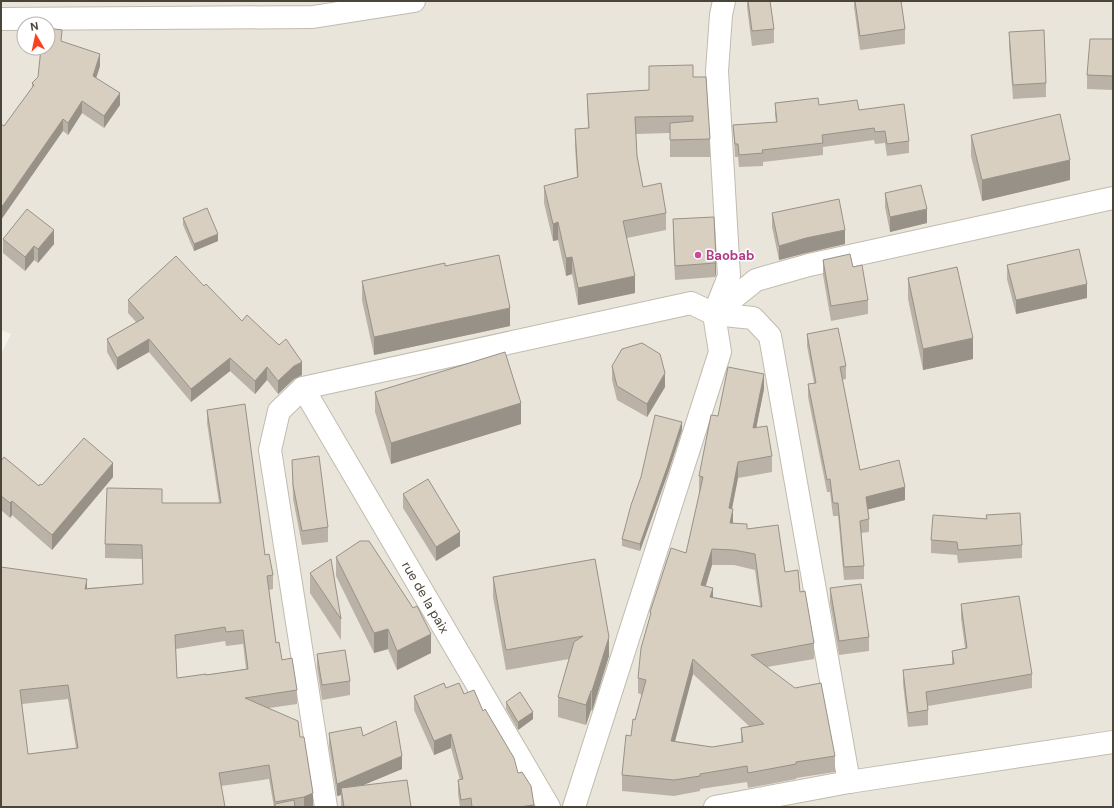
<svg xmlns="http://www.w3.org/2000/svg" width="1114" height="808" font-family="'DM Sans',sans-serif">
  <rect width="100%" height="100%" fill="#f6f3ec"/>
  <path fill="#eae5da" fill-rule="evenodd" d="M 1,1 L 1113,1 L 1113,807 L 1,807 L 1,354 L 11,334 L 1,330 ZM 24,24 L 48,24 L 48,48 L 24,48 Z"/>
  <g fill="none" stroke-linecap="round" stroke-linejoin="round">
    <defs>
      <g id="minor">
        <polyline points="1,19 313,17 414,1"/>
        <polyline points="715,313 756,280 809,265 1113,198"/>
        <polyline points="303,388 549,807"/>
        <polyline points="326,807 270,450 279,411 303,388 691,303 714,314 753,318 770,336 849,782"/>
        <polyline points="574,807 720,352 714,314 729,276 717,71 721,15 724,1"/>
        <polyline points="715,807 849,782 1113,742"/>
      </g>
    </defs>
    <use href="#minor" stroke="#c2bbae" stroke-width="24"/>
    <use href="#minor" stroke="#fff" stroke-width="22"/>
  </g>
  <g fill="#bab2a6" fill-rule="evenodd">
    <polygon points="747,1 770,1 774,29 774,43 752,46 747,7"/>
    <polygon points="854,1 901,1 905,29 905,44 860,50 854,7"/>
    <polygon points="1009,32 1046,83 1046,97 1013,99 1009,46"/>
    <polygon points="1113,39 1113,90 1087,89 1087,75"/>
    <polygon points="62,42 100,66 96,78 120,105 104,128 82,113 68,135 63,131 32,88 32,83 38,77"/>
    <polygon points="693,77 710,139 710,157 670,157 670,133 636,134 637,156 643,187 666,213 666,230 627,238 635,293 578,305 572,274 566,276 558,240 553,241 544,203 544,186 577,177 575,147 575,129 588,128 587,94 649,90"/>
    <polygon points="775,103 819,105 859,110 909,141 909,153 887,156 885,143 875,144 874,140 823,147 823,155 763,162 763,166 739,167 738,157 735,157 733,125 776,122 775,115"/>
    <polygon points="971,135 1070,180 982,201 971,156"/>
    <polygon points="885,193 927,223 890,232 885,207"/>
    <polygon points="772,213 845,244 806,253 779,260 772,227"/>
    <polygon points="183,218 218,241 194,251 183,225"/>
    <polygon points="673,219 716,260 716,274 715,277 675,280 673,234"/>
    <polygon points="3,239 54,244 38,263 34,260 25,271 3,253"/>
    <polygon points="823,260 853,267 868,300 868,314 831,321 823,275"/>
    <polygon points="1007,265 1087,298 1016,314 1007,279"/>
    <polygon points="445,266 510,326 374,355 362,300 362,281"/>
    <polygon points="908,278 973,359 923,370 908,299"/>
    <polygon points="204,286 242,321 302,375 294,379 278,394 267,380 255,394 230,371 191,402 149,352 117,370 107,352 107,339 136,322 128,313 128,300"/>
    <polygon points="807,334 846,366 846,379 842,380 860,470 905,500 868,509 869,519 869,532 861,533 864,566 864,579 844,580 838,516 833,516 830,492 827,492 808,397 808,384 814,383 807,346"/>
    <polygon points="612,366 665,387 647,417 617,400 612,380"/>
    <path d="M 764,389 L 756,428 L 772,456 L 772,472 L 738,478 L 732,509 L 733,524 L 747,529 L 785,572 L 800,592 L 814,643 L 814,659 L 767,667 L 835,756 L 835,772 L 796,778 L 796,779 L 748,788 L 747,782 L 700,789 L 700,791 L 674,796 L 622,791 L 622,775 L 631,736 L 642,695 L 638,693 L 638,678 L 650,615 L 650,612 L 686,553 L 700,492 L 699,492 L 699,476 L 718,416 ZM 712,565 L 734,565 L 755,570 L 760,606 L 713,597 L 706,586 ZM 693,674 L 749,726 L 741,728 L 741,743 L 712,747 L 675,741 Z"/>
    <polygon points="375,392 521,424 391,464 375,412"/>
    <path d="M 207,410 L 273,575 L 273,589 L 269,590 L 276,643 L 282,660 L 297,690 L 297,704 L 269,708 L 300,737 L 313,807 L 274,807 L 269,779 L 221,786 L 1,807 L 1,567 L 87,588 L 143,584 L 142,559 L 105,558 L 105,544 L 162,503 L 219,503 L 207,423 ZM 225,641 L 226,646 L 243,644 L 246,669 L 206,675 L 177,678 L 176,649 ZM 68,699 L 76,748 L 28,754 L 22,704 Z"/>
    <polygon points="682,430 668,473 640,551 622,546 622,539"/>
    <polygon points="292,460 328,527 328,542 302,545 293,499"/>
    <polygon points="1,461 39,486 113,477 52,550 12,515 10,518 1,510"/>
    <polygon points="403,494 460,546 436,561 403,508"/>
    <polygon points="931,540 1022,545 1022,558 958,563 957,555 931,553"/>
    <polygon points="336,557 431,653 397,670 388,649 374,653 336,576"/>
    <polygon points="595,559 609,656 592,711 591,710 586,725 558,717 558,697 569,659 506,670 493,597 493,577"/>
    <polygon points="310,573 341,619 341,640 310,593"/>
    <polygon points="830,588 869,637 869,651 839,655 830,603"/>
    <polygon points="961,604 1032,674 1032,688 928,706 928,725 908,727 903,684 903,670 952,664 952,651 965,648 961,618"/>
    <polygon points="317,654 350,681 350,695 322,700 317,668"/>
    <polygon points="446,688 464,694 483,711 518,773 534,805 534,807 460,807 458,794 458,780 460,780 451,748 434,755 414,710 414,696"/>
    <polygon points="506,702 533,719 518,730 506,709"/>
    <polygon points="329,733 363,736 402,769 363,785 411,807 341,807 341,795 337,796 329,746"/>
  </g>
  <g fill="#979187">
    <polygon points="100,54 100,66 93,88 93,76"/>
    <polygon points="120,93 120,105 104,128 104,116"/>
    <polygon points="82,101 82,113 68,135 68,123"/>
    <polygon points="63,119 63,131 1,220 1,208"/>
    <polygon points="1070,160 1070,180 982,201 982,180"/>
    <polygon points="927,209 927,223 890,232 890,217"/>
    <polygon points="558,222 558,240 553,241 553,224"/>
    <polygon points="54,230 54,244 38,263 38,249"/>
    <polygon points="845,230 845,244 806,253 779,260 779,246 806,238"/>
    <polygon points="218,234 218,241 194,251 194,244"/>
    <polygon points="34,246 34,260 25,271 25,257"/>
    <polygon points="572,257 572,274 566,276 566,258"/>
    <polygon points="716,260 716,274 715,277 715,263"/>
    <polygon points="635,276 635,293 578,305 578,288"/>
    <polygon points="1087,284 1087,298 1016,314 1016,300"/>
    <polygon points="510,308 510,326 374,355 374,337"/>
    <polygon points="973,338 973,359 923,370 923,349"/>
    <polygon points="149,339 149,352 117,370 117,358"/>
    <polygon points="230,358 230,371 191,402 191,389"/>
    <polygon points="302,362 302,375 294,379 278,394 278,381 294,366"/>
    <polygon points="267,367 267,380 255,394 255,381"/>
    <polygon points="665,373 665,387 647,417 647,404"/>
    <polygon points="764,374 764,389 753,444 753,428"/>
    <polygon points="521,403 521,424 391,464 391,443"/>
    <polygon points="682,422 682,430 668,473 640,551 640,544"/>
    <polygon points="738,462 738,478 729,523 729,508"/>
    <polygon points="113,463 113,477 52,550 52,535"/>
    <polygon points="905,487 905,500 866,510 866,497"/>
    <polygon points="12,501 12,515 10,518 10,503"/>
    <polygon points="733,509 733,524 730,523"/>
    <polygon points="460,532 460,546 436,561 436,547"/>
    <polygon points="712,549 712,565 701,600 701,585"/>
    <polygon points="87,579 87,593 85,589"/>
    <polygon points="713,588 713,603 710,597"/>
    <polygon points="388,629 388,649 374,653 374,633"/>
    <polygon points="431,634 431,653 397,670 397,651"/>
    <polygon points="609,637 609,656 592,711 592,691"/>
    <polygon points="693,659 693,674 671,756 671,741"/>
    <polygon points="591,691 591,710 586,725 586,705"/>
    <polygon points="533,712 533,719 518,730 518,722"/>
    <polygon points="451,734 451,748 434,755 434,741"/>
    <polygon points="402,756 402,769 342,794 341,788 341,795 337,796 337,784"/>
    <polygon points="313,793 313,807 304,807 304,797"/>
  </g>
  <g fill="#d8cfc1" stroke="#979187" fill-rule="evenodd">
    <polygon points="748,1 770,1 774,29 752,31"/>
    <polygon points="855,1 901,1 905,29 860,36"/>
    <polygon points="48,28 62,30 61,41 100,54 93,76 120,93 104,116 82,101 68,123 63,119 1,208 1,124 4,126 34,85 32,83 38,77 41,48 48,48"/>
    <polygon points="1044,30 1046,83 1013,85 1009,32"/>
    <polygon points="1090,39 1113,39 1113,76 1087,75"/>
    <polygon points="693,65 693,77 706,77 710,139 670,140 670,123 693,121 693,116 635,117 637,156 643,187 661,183 666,213 623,221 635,276 578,288 572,257 566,258 558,222 553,224 544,186 578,177 575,129 589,128 587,94 649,90 649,66"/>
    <polygon points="818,98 819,105 857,100 859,110 904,104 909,141 887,144 885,131 875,132 874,128 822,135 823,143 762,150 763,153 739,155 738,144 735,144 733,125 777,122 775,103"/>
    <polygon points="1060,114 1070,160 982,180 971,135"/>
    <polygon points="921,185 927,209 890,217 885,193"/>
    <polygon points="839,199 845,230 806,238 779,246 772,213"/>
    <polygon points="207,208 218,234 194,244 183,218"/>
    <polygon points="27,209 54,230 38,249 34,246 25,257 3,239"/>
    <polygon points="714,217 716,260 715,263 675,266 673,219"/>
    <polygon points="1079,249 1087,284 1016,300 1007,265"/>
    <polygon points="850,254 853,267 862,265 868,300 831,306 823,260"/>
    <polygon points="499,255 510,308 374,337 362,281 445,263 445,266"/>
    <polygon points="176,256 204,286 206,284 242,321 247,315 279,345 286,339 302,362 294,366 278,381 267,367 255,381 230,358 191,389 149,339 117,358 107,339 144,318 128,300"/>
    <polygon points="957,267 973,338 923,349 908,278"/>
    <polygon points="838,328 846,366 840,367 860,470 899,460 905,487 866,497 869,519 860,521 864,566 844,567 838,503 833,503 830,479 827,480 808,384 816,383 807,334"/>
    <polygon points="642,343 660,354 665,373 647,404 617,386 612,366 622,349"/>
    <polygon points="505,352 521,403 391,443 375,392"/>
    <path d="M 728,367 L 764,374 L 753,428 L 767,426 L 772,456 L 738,462 L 729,508 L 733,509 L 730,523 L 747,524 L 747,529 L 778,525 L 785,572 L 798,570 L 800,592 L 805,591 L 814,643 L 751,655 L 795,688 L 821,683 L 835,756 L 796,762 L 796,764 L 748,773 L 747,766 L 700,774 L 700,776 L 674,780 L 622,775 L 626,735 L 631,736 L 633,719 L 635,720 L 646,680 L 638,678 L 641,648 L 651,613 L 650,612 L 671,548 L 686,553 L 703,477 L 699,476 L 711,415 L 718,416 ZM 712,549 L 734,550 L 755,554 L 762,607 L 710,597 L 713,588 L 701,585 ZM 693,659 L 764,724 L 741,728 L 743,742 L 712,747 L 671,741 Z"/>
    <path d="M 245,404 L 265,555 L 269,554 L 273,575 L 267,576 L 276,643 L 279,642 L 282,660 L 292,658 L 297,690 L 245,698 L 298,721 L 300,737 L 304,737 L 313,793 L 304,797 L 275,802 L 269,765 L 219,773 L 225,807 L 1,807 L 1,567 L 87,579 L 85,589 L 143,584 L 142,545 L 105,544 L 107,488 L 162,489 L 162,503 L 221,503 L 207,410 ZM 225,627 L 226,632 L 243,630 L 248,669 L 206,675 L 206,674 L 177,678 L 175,635 ZM 68,685 L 78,748 L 28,754 L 20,690 Z"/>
    <polygon points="655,415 682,422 668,465 640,544 622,539 631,505 641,477"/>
    <polygon points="84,438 113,463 52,535 12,501 10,503 1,496 1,461 4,457 39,486 40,484 42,485"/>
    <polygon points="319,456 328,527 302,531 293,485 292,460"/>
    <polygon points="428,479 460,532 436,547 403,494"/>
    <polygon points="1020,513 1022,545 958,550 957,542 931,540 933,515 987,519 986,515"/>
    <polygon points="360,541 369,541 413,608 417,606 431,634 397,651 388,629 374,633 336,557"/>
    <polygon points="331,559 341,619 310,573"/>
    <polygon points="595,559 609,637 592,691 591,691 586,705 558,697 574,642 583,636 506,650 493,577"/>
    <polygon points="861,584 869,637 839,641 830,588"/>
    <polygon points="1019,596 1032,674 926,692 928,710 908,713 903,670 954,664 952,651 967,648 961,604"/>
    <polygon points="345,650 350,681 322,685 317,654"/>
    <polygon points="444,683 446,688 459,683 464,694 474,690 483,711 485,709 514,758 518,773 522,772 531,786 534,805 519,807 472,807 471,798 461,800 458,780 463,779 451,734 434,741 414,696"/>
    <polygon points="520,692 533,712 518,722 506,702"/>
    <polygon points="396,721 402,756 337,784 329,733 361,727 363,736"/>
    <polygon points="407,780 411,807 344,807 341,788"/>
    <polygon points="294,800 295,807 275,807 275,804"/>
  </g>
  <circle fill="#d1479c" stroke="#fff" stroke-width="1.5" cx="698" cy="255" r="4"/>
  <g text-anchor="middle" stroke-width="3" stroke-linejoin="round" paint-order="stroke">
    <g font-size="13" font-weight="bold" fill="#b23c85" stroke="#fff" text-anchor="start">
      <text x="706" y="260">Baobab</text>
    </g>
    <g font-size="13" fill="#4b4439" stroke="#fff">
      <text transform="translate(426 597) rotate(60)" y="5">rue de la paix</text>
    </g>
  </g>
  <rect width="1114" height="808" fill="none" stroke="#4b4439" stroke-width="4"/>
  <g transform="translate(36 36) rotate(351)"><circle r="19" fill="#ffffff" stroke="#b7b4b0"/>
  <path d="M0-3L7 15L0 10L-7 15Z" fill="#fc3f1d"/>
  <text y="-6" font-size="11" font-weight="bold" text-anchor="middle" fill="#4b4439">N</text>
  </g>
</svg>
